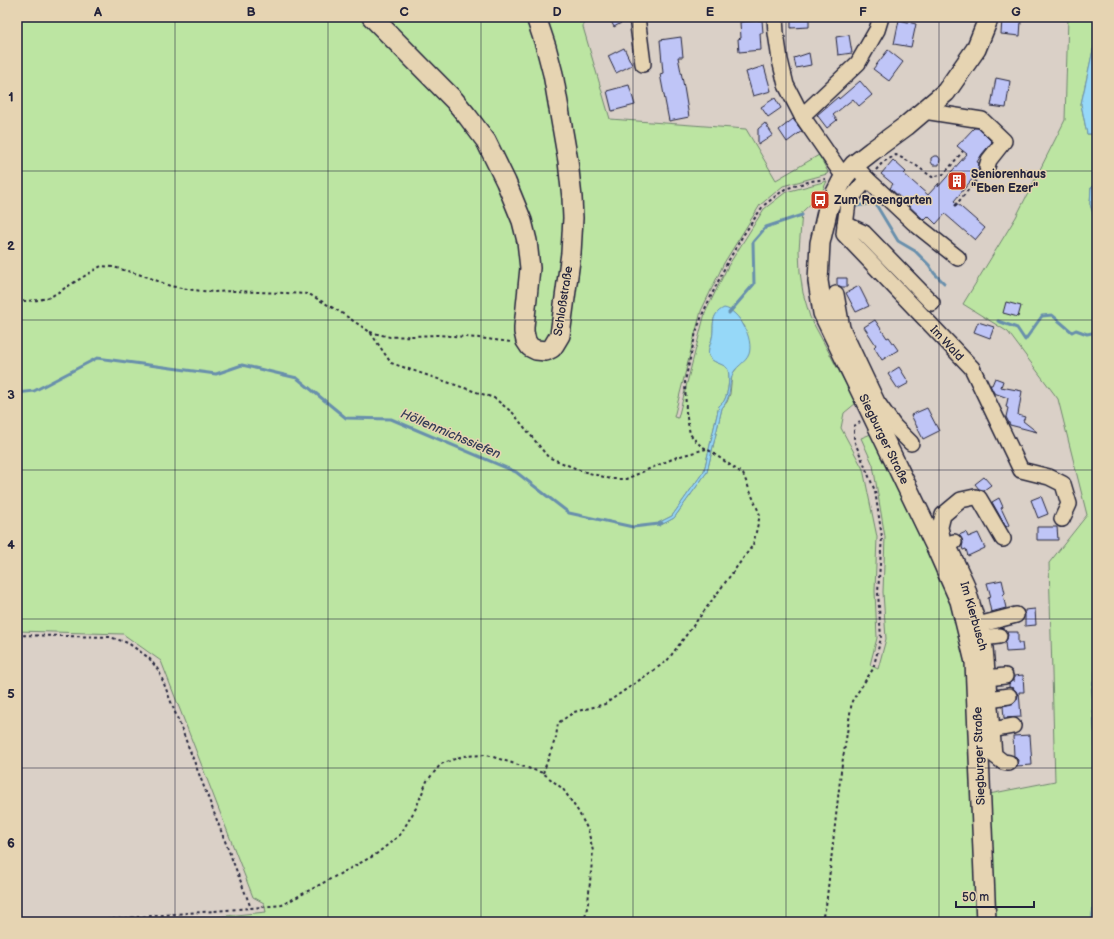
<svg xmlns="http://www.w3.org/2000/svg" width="1114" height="939" font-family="'Balsamiq Sans',sans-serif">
  <rect width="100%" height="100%" fill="#dad0c7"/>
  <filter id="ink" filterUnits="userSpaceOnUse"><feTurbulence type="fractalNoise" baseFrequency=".025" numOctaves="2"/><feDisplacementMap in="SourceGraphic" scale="8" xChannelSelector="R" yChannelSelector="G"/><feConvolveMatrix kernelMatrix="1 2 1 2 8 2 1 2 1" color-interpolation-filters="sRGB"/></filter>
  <g filter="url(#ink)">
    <path fill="#bce5a2" stroke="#6f846e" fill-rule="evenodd" d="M 17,17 L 584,17 L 583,27 L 610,119 L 746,129 L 776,180 L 819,155 L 828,172 L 827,174 L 783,186 L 760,205 L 724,263 L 701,311 L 674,417 L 678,418 L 705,313 L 728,266 L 764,209 L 786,192 L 827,181 L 821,194 L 802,212 L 799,250 L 800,272 L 803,293 L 810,317 L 856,403 L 844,413 L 841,428 L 863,469 L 877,537 L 875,591 L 877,638 L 870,665 L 878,669 L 886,639 L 883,592 L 885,537 L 873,465 L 861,438 L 871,434 L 929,556 L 980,652 L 984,795 L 1055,781 L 1049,563 L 1087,515 L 1058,399 L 1008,332 L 963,304 L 1016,217 L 1065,120 L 1068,17 L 1097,17 L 1097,38 L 1093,50 L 1081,104 L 1087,134 L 1097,134 L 1097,183 L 1091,188 L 1090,204 L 1096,223 L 1096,256 L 1097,261 L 1097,662 L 1092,689 L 1097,778 L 1097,877 L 1091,922 L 165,922 L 266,912 L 264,903 L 253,897 L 161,661 L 123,634 L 17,631 ZM 724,309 C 734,310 739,319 745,327 L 737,368 L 732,374 L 730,394 L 727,402 L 722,408 L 707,472 L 674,518 L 659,526 L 658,523 L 672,516 L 704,471 L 719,406 C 721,404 724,402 725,399 C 728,393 731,373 727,368 C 723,363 712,363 709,356 C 707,350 711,344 712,338 C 715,327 709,315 724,309 Z"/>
    <g fill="#96d8f8" stroke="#688fac">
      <polygon points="1097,38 1097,134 1087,134 1081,104 1093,50"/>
      <polygon points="1097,183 1097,261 1096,256 1096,223 1090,204 1091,188"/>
      <path d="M 724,308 C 739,310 754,339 749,354 C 746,363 734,367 732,376 C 728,389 732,396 722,408 L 707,472 L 674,518 L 659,526 L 658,523 L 672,516 L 704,471 L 719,406 C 721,404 724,402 725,399 C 728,393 731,373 727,368 C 722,363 712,363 709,356 C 707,350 711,344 712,338 C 715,327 709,315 724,308 Z"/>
      <polygon points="1097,662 1097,778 1092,689"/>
      <polygon points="1097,877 1097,922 1091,922"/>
    </g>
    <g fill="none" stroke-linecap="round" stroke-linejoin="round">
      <g stroke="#688fac" stroke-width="3">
        <polyline points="856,206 875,203 898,241 915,251 929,265 934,273 944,283"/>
        <polyline points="729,313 754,284 753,242 766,227 802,215"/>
        <polyline points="998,321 1017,328 1025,340 1042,316 1052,315 1072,332 1076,330 1087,334 1097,332"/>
        <polyline points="17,393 34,391 97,358 216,374 242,365 297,378 346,418 391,419 516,472 569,513 633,527 659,524 662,523"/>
      </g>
    </g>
    <g fill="#bfc5f7" stroke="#22223b">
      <polygon points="609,17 628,17 628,19 614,27"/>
      <polygon points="791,17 809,17 809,27 791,28"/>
      <polygon points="1002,19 1021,21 1020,36 1001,34"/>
      <polygon points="762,20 763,33 760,33 761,50 739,52 738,39 741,38 740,22"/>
      <polygon points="899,20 916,24 911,47 894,44"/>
      <polygon points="849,35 852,53 838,55 836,37"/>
      <polygon points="681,37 683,57 678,57 684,87 689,117 669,121 660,74 663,73 660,40"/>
      <polygon points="624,48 632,65 616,73 608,56"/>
      <polygon points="888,50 903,62 889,81 873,69"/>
      <polygon points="809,53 811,65 796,68 794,58"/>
      <polygon points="764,66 771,91 753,96 746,72"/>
      <polygon points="996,78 1010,81 1006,108 991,106"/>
      <polygon points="860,81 872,95 859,106 853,99 833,115 837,120 827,128 817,115 838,97 839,99"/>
      <polygon points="629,85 635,105 612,111 607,91"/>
      <polygon points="775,98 781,108 768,117 761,107"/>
      <polygon points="793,119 802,131 787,142 779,130"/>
      <polygon points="765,123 773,135 758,145 758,129"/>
      <polygon points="974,128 978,128 992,142 982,154 977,162 979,163 978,169 979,171 954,201 985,228 975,240 945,214 936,224 928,216 924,220 890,188 893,184 881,174 893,160 906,172 904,174 928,195 939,183 938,187 967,154 957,146"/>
      <polygon points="934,156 938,156 940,159 939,165 933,165 931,162 931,158"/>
      <polygon points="837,278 847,278 847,287 842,287 837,285"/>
      <polygon points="859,286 869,306 856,312 846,293"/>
      <polygon points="1006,302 1021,306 1018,317 1003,313"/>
      <polygon points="875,320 887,338 889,337 898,350 882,360 874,347 876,345 864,327"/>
      <polygon points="978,322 994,327 990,338 974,332"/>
      <polygon points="899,367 909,383 898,389 888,374"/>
      <polygon points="995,378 1003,381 1001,387 1022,391 1018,415 1025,417 1023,421 1037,432 1010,425 1006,417 1008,408 1006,407 1008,398 994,393 990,385 992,385"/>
      <polygon points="927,408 939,431 923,439 911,415"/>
      <polygon points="984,477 991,485 984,490 979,489 975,484"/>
      <polygon points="1041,496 1048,514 1038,518 1031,500"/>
      <polygon points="999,498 1003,507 1001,508 1009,525 1006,527 992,502"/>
      <polygon points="1037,527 1057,527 1058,540 1037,540"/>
      <polygon points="966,532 968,537 978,533 985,548 968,556 966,549 963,550 962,547 963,543 962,539 959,535"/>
      <polygon points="1002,580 1005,593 1003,595 1006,608 991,612 988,598 991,597 987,583"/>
      <polygon points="1035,609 1036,625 1025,626 1025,610"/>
      <polygon points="1007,632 1018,632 1018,643 1022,643 1023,651 1006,652 1005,642 1007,639 1008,635"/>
      <polygon points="1023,675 1024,692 1019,692 1021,717 1004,718 1003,706 1014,703 1017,699 1018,695 1016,691 1013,688 1009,687 1009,684 1012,681 1014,681 1014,676"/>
      <polygon points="1030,735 1032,765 1017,766 1018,760 1014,756 1013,736"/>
    </g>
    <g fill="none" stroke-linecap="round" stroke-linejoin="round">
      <defs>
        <g id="minor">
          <polyline points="637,17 643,64"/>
          <polyline points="775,17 776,33 780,60 786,85 802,116 844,177"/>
          <polyline points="924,111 982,120 1004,141 989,160 987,167"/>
          <polyline points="802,116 858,63 877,30 881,17"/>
          <polyline points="854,165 867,179 848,202 844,234 972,368 1021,470 1049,477 1063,484 1069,504 1062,519"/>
          <polyline points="867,179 914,223 958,258"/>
          <polyline points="845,224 864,233 932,303"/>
          <polyline points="836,294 842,328 877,402 894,426 911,443"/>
          <polyline points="954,542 944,546 940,527 943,515 961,500 975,497 979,498 1003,539"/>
          <polyline points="936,547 944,546 951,551 966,583 985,648 994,755 1003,762 1009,763"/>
          <polyline points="978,625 1016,615"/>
          <polyline points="982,638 999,636"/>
          <polyline points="987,678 1005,676"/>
          <polyline points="989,699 1009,696"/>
          <polyline points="992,730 1013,726"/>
        </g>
        <g id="major">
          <polyline points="372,17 454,100 468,117 486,141 506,182 522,221 527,241 530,268 524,327 524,332 526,341 530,347 536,350 546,351 552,348 554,345 560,335 571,253 573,218 572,198 568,161 553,74 546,47 536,17"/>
          <polyline points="986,922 975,662 960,601 936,547 823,313 818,281 820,243 828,208 844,177 854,165 872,151 906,126 946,92 976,49 989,17"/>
        </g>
      </defs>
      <use href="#minor" stroke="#22223b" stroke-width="18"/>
      <use href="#major" stroke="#22223b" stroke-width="22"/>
      <g stroke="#22223b" stroke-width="2" stroke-dasharray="3 3" stroke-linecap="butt">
        <polyline points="876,170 883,162 896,155 914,164 932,177 944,174 963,151"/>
        <polyline points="955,206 979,177"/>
        <path d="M 17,301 C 29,301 40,301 52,296 L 101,266 L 113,267 L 131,272 L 148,277 L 170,286 L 193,290 L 213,292 L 233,291 L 309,294 L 340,312 L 370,332 L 391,363 L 494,398 L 513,413 L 548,457 L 582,471 L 611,479 L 626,479 L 677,457 L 706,449"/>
        <polyline points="370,332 390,337 438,335 479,338 511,342"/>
        <polyline points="17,635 110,637 128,643 149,658 159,671 251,908"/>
        <polyline points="543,773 556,737 558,723 574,712 605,704 667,661 753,545 760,515 743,474 707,449 701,446 696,441 690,434 686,412 685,381 696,332 703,313 726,265 742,237 763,206 785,189 811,181 826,179"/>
        <polyline points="77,922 251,908 282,905 375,855 400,835 416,808 427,781 441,764 463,756 487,755 543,773 563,789 578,811 588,830 593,851 588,903 584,922"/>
        <polyline points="821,922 826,906 841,771 852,701 873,669 881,638 878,592 882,537 875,491 854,440 854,426 860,422"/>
      </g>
      <use href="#minor" stroke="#e6d4b2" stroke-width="15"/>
      <use href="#major" stroke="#e6d4b2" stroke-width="19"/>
    </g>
  </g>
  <path fill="none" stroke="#22223b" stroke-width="1" stroke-opacity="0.55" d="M 175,17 L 175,922M 328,17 L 328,922M 481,17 L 481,922M 633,17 L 633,922M 786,17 L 786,922M 939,17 L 939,922M 17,171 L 1097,171M 17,320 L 1097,320M 17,470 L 1097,470M 17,619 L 1097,619M 17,768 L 1097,768"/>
  <defs>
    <symbol id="building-square" viewBox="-11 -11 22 22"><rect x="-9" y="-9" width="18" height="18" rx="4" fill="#c8321e" stroke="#e6d4b2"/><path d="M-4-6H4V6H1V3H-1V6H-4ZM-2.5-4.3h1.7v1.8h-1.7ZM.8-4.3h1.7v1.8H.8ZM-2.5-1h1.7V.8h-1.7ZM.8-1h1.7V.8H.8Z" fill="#fff"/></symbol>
    <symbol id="bus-square" viewBox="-11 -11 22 22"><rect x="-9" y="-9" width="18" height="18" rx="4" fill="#c8321e" stroke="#e6d4b2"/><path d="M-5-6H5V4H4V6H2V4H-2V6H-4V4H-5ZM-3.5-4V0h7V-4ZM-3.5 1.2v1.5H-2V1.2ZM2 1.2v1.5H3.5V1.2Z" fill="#fff"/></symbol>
  </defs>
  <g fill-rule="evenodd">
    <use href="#building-square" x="946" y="170" width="22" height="22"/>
    <use href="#bus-square" x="809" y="189" width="22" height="22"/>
  </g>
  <g text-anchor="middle" stroke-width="3" stroke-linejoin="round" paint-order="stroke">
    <g font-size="12" font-weight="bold" fill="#22223b" stroke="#e6d4b2" text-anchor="start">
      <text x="971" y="178">Seniorenhaus<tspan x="971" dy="14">"Eben Ezer"</tspan></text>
      <text x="834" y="204">Zum Rosengarten</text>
    </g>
    <g font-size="12" fill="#22223b" stroke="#e6d4b2">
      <text transform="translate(563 301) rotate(-81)" y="4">Schloßstraße</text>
      <text transform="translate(947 343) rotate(47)" y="4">Im Wald</text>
      <text transform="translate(884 439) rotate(64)" y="4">Siegburger Straße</text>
      <text transform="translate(974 616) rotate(74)" y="4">Im Kierbusch</text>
      <text transform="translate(979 756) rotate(-92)" y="4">Siegburger Straße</text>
    </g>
    <g font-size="13" font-style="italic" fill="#333d57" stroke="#e6d4b2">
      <text transform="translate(451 433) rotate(23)" y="5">Höllenmichssiefen</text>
    </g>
  </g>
  <rect width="1114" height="939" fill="none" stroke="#e6d4b2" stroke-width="44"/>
  <path d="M956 901v6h78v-6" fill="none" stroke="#22223b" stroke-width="2"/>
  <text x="962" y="901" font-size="12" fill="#22223b" stroke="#e6d4b2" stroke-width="3" paint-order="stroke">50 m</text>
  <rect x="22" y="22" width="1070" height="895" fill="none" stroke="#22223b" stroke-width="1.5"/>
  <g font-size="13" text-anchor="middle" font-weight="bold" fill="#22223b">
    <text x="98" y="16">A</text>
    <text x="251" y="16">B</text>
    <text x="404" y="16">C</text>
    <text x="557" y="16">D</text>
    <text x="710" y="16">E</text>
    <text x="863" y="16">F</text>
    <text x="1016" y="16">G</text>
    <text x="11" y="101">1</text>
    <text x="11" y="250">2</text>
    <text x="11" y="399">3</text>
    <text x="11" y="549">4</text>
    <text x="11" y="698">5</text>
    <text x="11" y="847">6</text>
  </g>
</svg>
